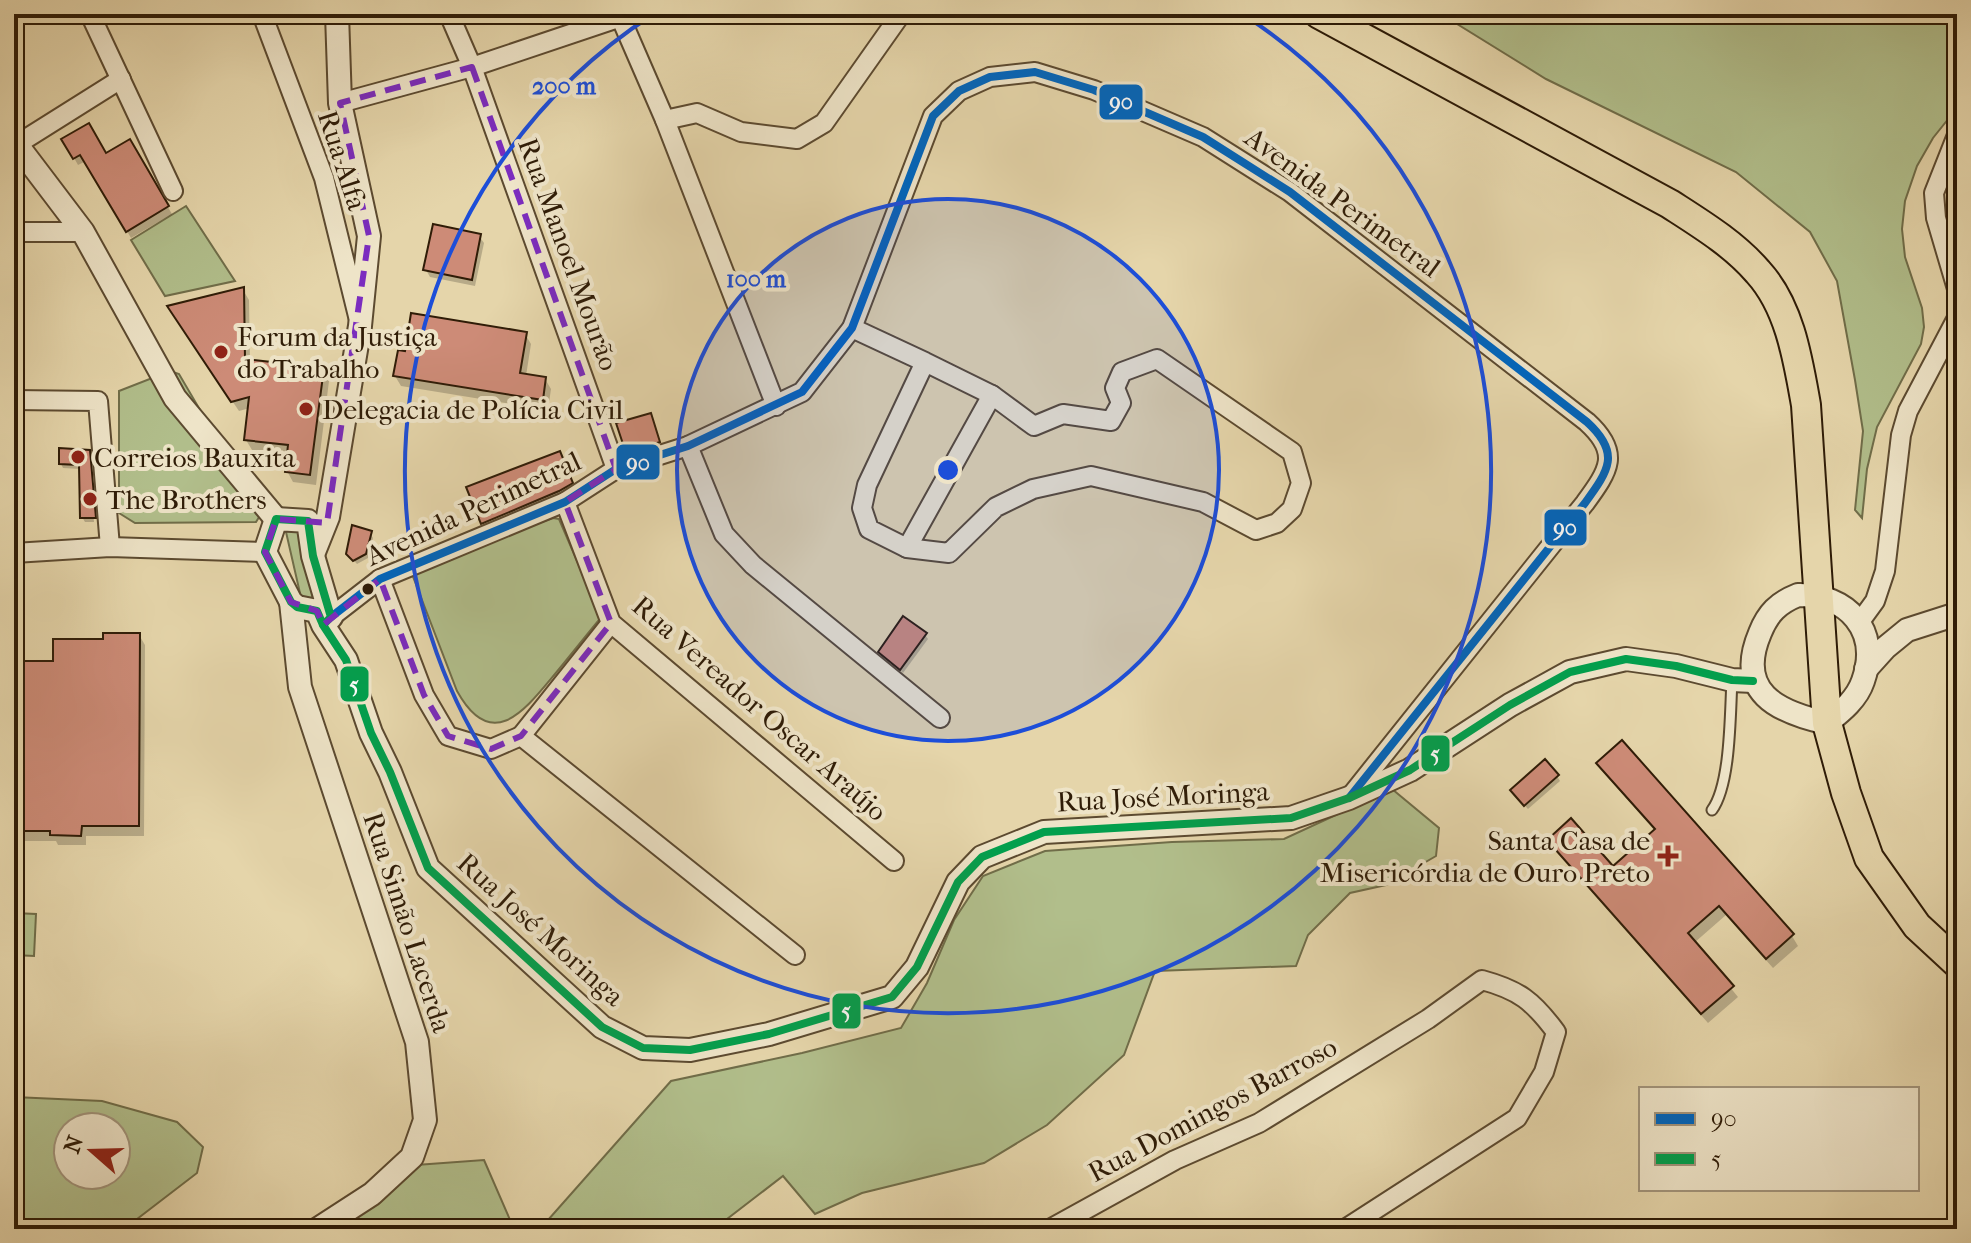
<svg xmlns="http://www.w3.org/2000/svg" width="1971" height="1243" font-family="'IM FELL French Canon',serif">
  <rect width="100%" height="100%" fill="#e5d5aa"/>
  <filter id="stains"><feTurbulence type="fractalNoise" baseFrequency=".0025" numOctaves="4"/><feColorMatrix values="0 0 0 0 .2 0 0 0 0 .09 0 0 0 0 .02 0 0 0 .5 -.17"/></filter>
  <radialGradient id="worn" r=".72"><stop offset=".6" stop-color="#630" stop-opacity="0"/><stop offset="1" stop-color="#630" stop-opacity=".3"/></radialGradient>
  <g fill="#b1be8b" stroke="#706d49" stroke-width="2" fill-rule="evenodd">
    <polygon points="1441,14 1957,14 1957,108 1933,138 1917,166 1905,201 1902,229 1905,257 1922,308 1924,327 1921,344 1877,427 1867,469 1862,518 1855,510 1863,431 1855,380 1837,281 1810,232 1736,172 1546,79"/>
    <polygon points="186,206 235,281 165,296 131,240"/>
    <polygon points="170,371 179,374 261,514 256,522 135,523 119,513 119,391"/>
    <path d="M 553,518 L 559,519 L 599,612 L 599,620 C 584,638 570,656 555,674 C 525,710 492,754 457,691 L 412,574 L 419,565 Z"/>
    <polygon points="297,525 324,599 302,602 286,532"/>
    <polygon points="1392,789 1439,828 1436,856 1386,885 1350,893 1308,935 1296,966 1155,971 1124,1055 1047,1125 984,1163 862,1193 815,1214 783,1176 714,1229 540,1229 671,1081 802,1053 901,1028 927,983 954,920 983,876 1045,851 1172,842 1284,839"/>
    <polygon points="14,913 36,914 34,956 14,955"/>
    <path d="M 14,1097 L 102,1101 L 177,1122 L 203,1147 L 197,1173 L 124,1229 L 14,1229 ZM 68,1127 L 116,1127 L 116,1175 L 68,1175 Z"/>
    <polygon points="484,1160 514,1229 340,1229 344,1209 416,1165"/>
  </g>
  <g fill="#0003">
    <polygon points="64,140 106,156 129,142 172,214 131,238 86,161 78,165"/>
    <polygon points="479,236 484,243 475,286 430,277 426,270"/>
    <polygon points="243,290 249,300 250,361 323,370 329,381 316,485 293,482 287,471 289,455 252,450 246,440 250,408 239,411 175,317"/>
    <polygon points="525,334 531,344 526,376 545,379 551,389 548,410 401,386 395,376 406,353"/>
    <polygon points="652,420 661,447 630,457 628,452"/>
    <polygon points="88,454 94,522 85,522 82,517 81,469 63,468 61,464"/>
    <polygon points="564,461 576,491 487,531 482,523"/>
    <polygon points="14,490 18,490 21,494 21,523 14,524"/>
    <polygon points="370,533 373,538 368,558 357,564 348,554"/>
    <polygon points="139,635 145,645 144,836 86,836 86,845 58,845 56,841 14,841 14,663 55,663 105,641"/>
    <polygon points="925,635 928,639 903,673 880,652"/>
    <polygon points="1622,743 1792,936 1798,946 1773,968 1726,915 1694,943 1738,997 1708,1023 1555,850 1549,840 1613,869 1655,831 1605,774 1599,763"/>
    <polygon points="1557,776 1560,781 1528,809 1515,795"/>
  </g>
  <g fill="#cd8b77" stroke="#2f1c07" stroke-width="2">
    <polygon points="89,123 106,153 130,139 169,206 126,232 80,155 73,159 61,139"/>
    <polygon points="433,224 481,234 472,280 423,270"/>
    <polygon points="244,287 245,359 324,368 310,475 285,472 288,445 244,440 249,397 231,402 167,306"/>
    <polygon points="411,313 527,332 520,373 546,377 543,400 393,376 398,350 405,351"/>
    <polygon points="651,413 660,442 626,453 616,423"/>
    <polygon points="59,448 90,450 96,518 80,518 79,465 59,464"/>
    <polygon points="560,451 573,483 559,491 481,524 466,487"/>
    <polygon points="352,525 372,531 366,554 353,561 346,554"/>
    <polygon points="903,616 927,633 900,670 878,652"/>
    <polygon points="103,633 140,633 139,826 82,826 81,836 50,835 50,831 14,831 14,661 53,661 53,639 103,639"/>
    <polygon points="1622,740 1794,934 1766,959 1719,906 1688,933 1734,986 1701,1014 1547,840 1571,818 1613,866 1655,829 1596,763"/>
    <polygon points="1545,759 1559,775 1524,806 1510,790"/>
  </g>
  <g fill="none" stroke-linecap="round" stroke-linejoin="round">
    <defs>
      <path id="service" d="M 1712,810 C 1731,784 1730,713 1732,680"/>
      <g id="minor">
        <polyline points="90,14 173,191"/>
        <polyline points="262,14 324,178 358,316"/>
        <polyline points="449,14 472,67 616,469"/>
        <polyline points="619,14 665,120 776,406"/>
        <polyline points="340,103 472,67 621,17"/>
        <polyline points="665,120 697,113 741,132 797,139 824,123 901,14"/>
        <polyline points="1957,135 1934,193 1936,218 1957,289"/>
        <polyline points="16,145 121,79"/>
        <polyline points="14,232 83,232"/>
        <polyline points="852,328 925,362 867,485 862,508 869,529 907,548 949,553 996,507 1033,489 1091,476 1203,502 1256,530 1277,523 1292,509 1301,483 1292,452 1157,359 1122,372 1115,388 1121,403 1111,421 1063,414 1034,426 992,395 925,362"/>
        <polyline points="14,400 98,401 110,547"/>
        <polyline points="688,446 724,534 753,565 940,718"/>
        <polyline points="565,502 611,623 894,861"/>
        <polyline points="907,548 992,395"/>
        <polyline points="14,553 110,547 265,552"/>
        <polyline points="380,579 424,695 448,736 491,749 521,736 795,955"/>
        <path d="M 331,617 L 380,579 L 565,502 L 616,469 L 688,446 L 802,392 L 852,328 L 933,116 L 959,91 L 990,77 L 1035,72 L 1094,90 L 1203,137 L 1290,192 L 1587,422 C 1621,453 1609,470 1585,503 L 1349,798"/>
        <polyline points="1859,623 1875,601 1885,571 1901,435 1908,411 1957,318"/>
        <polyline points="521,736 611,623"/>
        <path d="M 1050,1229 L 1175,1160 L 1259,1123 L 1428,1019 L 1482,980 C 1519,990 1533,1001 1556,1032 L 1544,1072 L 1517,1118 L 1345,1229"/>
      </g>
      <g id="tertiary">
        <polyline points="14,141 83,232 175,398 276,519"/>
        <polyline points="314,552 328,517 360,326 369,236 340,103 337,14"/>
        <path d="M 1798,595 C 1847,594 1881,630 1863,681 C 1857,699 1842,711 1827,723 C 1777,712 1735,692 1760,633 C 1768,613 1778,603 1798,595 Z"/>
        <polyline points="291,602 300,687 417,1042 425,1120 412,1157 372,1194 318,1229"/>
        <polyline points="323,625 331,617 313,556 308,521 276,519 265,552 291,602 297,607 317,611 323,625 346,660 371,733 390,772 428,868 602,1027 643,1048 690,1050 769,1034 892,997 917,967 958,882 982,857 1044,832 1291,818 1349,798 1410,770 1510,705 1570,672 1626,659 1676,666 1732,680 1753,681"/>
        <polyline points="1866,669 1885,648 1907,630 1957,614"/>
      </g>
      <path id="primary" d="M 1319,14 L 1670,204 C 1701,224 1734,244 1758,272 C 1790,307 1798,360 1806,405 L 1827,723 L 1846,793 L 1869,858 L 1917,926 L 1957,963"/>
    </defs>
    <use href="#service" stroke="#5c4a30" stroke-width="13"/>
    <use href="#minor" stroke="#5c4a30" stroke-width="22"/>
    <use href="#tertiary" stroke="#5c4a30" stroke-width="26"/>
    <use href="#primary" stroke="#2f1c07" stroke-width="32"/>
    <use href="#service" stroke="#eee4c8" stroke-width="9"/>
    <use href="#minor" stroke="#eee4c8" stroke-width="18"/>
    <use href="#tertiary" stroke="#eee4c8" stroke-width="22"/>
    <use href="#primary" stroke="#e5d5aa" stroke-width="28"/>
    <defs>
      <path id="bus-1" d="M 331,617 L 380,579 L 565,502 L 616,469 L 688,446 L 802,392 L 852,328 L 933,116 L 959,91 L 990,77 L 1035,72 L 1094,90 L 1203,137 L 1290,192 L 1587,422 C 1621,453 1609,470 1585,503 L 1349,798"/>
      <polyline id="bus-2" points="323,625 331,617 313,556 308,521 276,519 265,552 291,602 297,607 317,611 323,625 346,660 371,733 390,772 428,868 602,1027 643,1048 690,1050 769,1034 892,997 917,967 958,882 982,857 1044,832 1291,818 1349,798 1410,770 1510,705 1570,672 1626,659 1676,666 1732,680 1753,681"/>
    </defs>
    <use href="#bus-1" stroke="#eee4c8" stroke-width="14"/>
    <use href="#bus-2" stroke="#eee4c8" stroke-width="14"/>
    <use href="#bus-1" stroke="#0065bd" stroke-width="8"/>
    <use href="#bus-2" stroke="#029f4d" stroke-width="8"/>
  </g>
  <path fill="none" stroke="#7b2cbf" stroke-width="6" stroke-dasharray="16 10" stroke-linejoin="round" d="M 472,67 L 616,469 L 565,502 L 611,623 L 521,736 L 491,749 L 448,736 L 424,695 L 380,579 L 323,625 L 317,611 L 291,602 L 265,552 L 276,519 L 327,523 L 369,236 L 340,103 Z"/>
  <circle cx="948" cy="470" r="271" fill="#1d4ed8" fill-opacity=".12"/>
  <g fill="none" stroke="#1d4ed8" stroke-width="4">
    <circle cx="948" cy="470" r="271"/>
    <path d="M1244 15A543 543 0 1 1 652 15"/>
  </g>
  <g fill="#8f2418" stroke="#eee4c8" stroke-width="3">
    <circle cx="221" cy="352" r="8"/>
    <circle cx="306" cy="409" r="8"/>
    <circle cx="78" cy="457" r="8"/>
    <circle cx="90" cy="499" r="8"/>
    <path d="M1664 844h8v8h8v8h-8v8h-8v-8h-8v-8h8z"/>
  </g>
  <circle fill="#2f1c07" stroke="#eee4c8" stroke-width="3" cx="368" cy="589" r="7"/>
  <g text-anchor="middle" stroke-width="8" stroke-linejoin="round" paint-order="stroke">
    <g font-size="28" fill="#2f1c07" stroke="#eee4c8">
      <text transform="translate(343 160) rotate(72)" y="10">Rua Alfa</text>
      <text transform="translate(1343 202) rotate(36)" y="10">Avenida Perimetral</text>
      <text transform="translate(569 254) rotate(70)" y="10">Rua Manoel Mourão</text>
      <text transform="translate(473 508) rotate(-25)" y="10">Avenida Perimetral</text>
      <text transform="translate(760 708) rotate(41)" y="10">Rua Vereador Oscar Araújo</text>
      <text transform="translate(1163 796) rotate(-3)" y="10">Rua José Moringa</text>
      <text transform="translate(408 922) rotate(72)" y="10">Rua Simão Lacerda</text>
      <text transform="translate(541 929) rotate(42)" y="10">Rua José Moringa</text>
      <text transform="translate(1212 1109) rotate(-28)" y="10">Rua Domingos Barroso</text>
    </g>
    <g font-size="28" fill="#2f1c07" stroke="#eee4c8" text-anchor="start">
      <text x="237" y="346">Forum da Justiça<tspan x="237" dy="32">do Trabalho</tspan></text>
      <text x="322" y="419">Delegacia de Polícia Civil</text>
      <text x="94" y="467">Correios Bauxita</text>
      <text x="106" y="509">The Brothers</text>
      <text x="1650" y="850" text-anchor="end">Santa Casa de<tspan x="1650" dy="32">Misericórdia de Ouro Preto</tspan></text>
    </g>
  </g>
  <circle cx="948" cy="470" r="12" fill="#1d4ed8" stroke="#eee4c8" stroke-width="4"/>
  <g font-size="24" text-anchor="middle" font-weight="bold" fill="#1d4ed8" stroke="#eee4c8" stroke-width="8" stroke-linejoin="round" paint-order="stroke">
    <text x="564" y="94">200 m</text>
    <text x="756" y="287">100 m</text>
  </g>
  <g stroke="#eee4c8" stroke-width="3">
    <rect x="1098" y="83" width="46" height="38" rx="8" fill="#0065bd"/>
    <rect x="615" y="443" width="46" height="38" rx="8" fill="#0065bd"/>
    <rect x="1543" y="508" width="45" height="39" rx="8" fill="#0065bd"/>
    <rect x="339" y="665" width="31" height="38" rx="8" fill="#029f4d"/>
    <rect x="1420" y="734" width="31" height="39" rx="8" fill="#029f4d"/>
    <rect x="831" y="992" width="31" height="38" rx="8" fill="#029f4d"/>
  </g>
  <g font-size="22" text-anchor="middle" font-weight="bold" fill="#fff">
    <text x="1121" y="109">90</text>
    <text x="638" y="470">90</text>
    <text x="1565" y="535">90</text>
    <text x="354" y="692">5</text>
    <text x="1435" y="761">5</text>
    <text x="846" y="1018">5</text>
  </g>
  <rect width="1971" height="1243" fill="none" stroke="#e5d5aa" stroke-width="48"/>
  <rect x="16" y="16" width="1939" height="1211" fill="none" stroke="#2f1c07" stroke-width="4"/>
  <rect x="24" y="24" width="1923" height="1195" fill="none" stroke="#2f1c07" stroke-width="2"/>
  <rect x="1639" y="1087" width="280" height="104" fill="#eee4c8" stroke="#a2947b" stroke-width="2"/>
  <rect x="1655" y="1113" width="40" height="12" fill="#0065bd" stroke="#a2947b" stroke-width="2"/>
  <text x="1711" y="1127" font-size="24" fill="#2f1c07">90</text>
  <rect x="1655" y="1153" width="40" height="12" fill="#029f4d" stroke="#a2947b" stroke-width="2"/>
  <text x="1711" y="1167" font-size="24" fill="#2f1c07">5</text>
  <g transform="translate(92 1151) rotate(290)"><circle r="38" fill="#eee4c8" stroke="#a2947b" stroke-width="2"/>
  <path d="M0-6L14 30L0 20L-14 30Z" fill="#8f2418"/>
  <text y="-12" font-size="22" font-weight="bold" text-anchor="middle" fill="#2f1c07">N</text>
  </g>
  <rect width="100%" height="100%" filter="url(#stains)"/>
  <rect width="100%" height="100%" fill="url(#worn)"/>
</svg>
